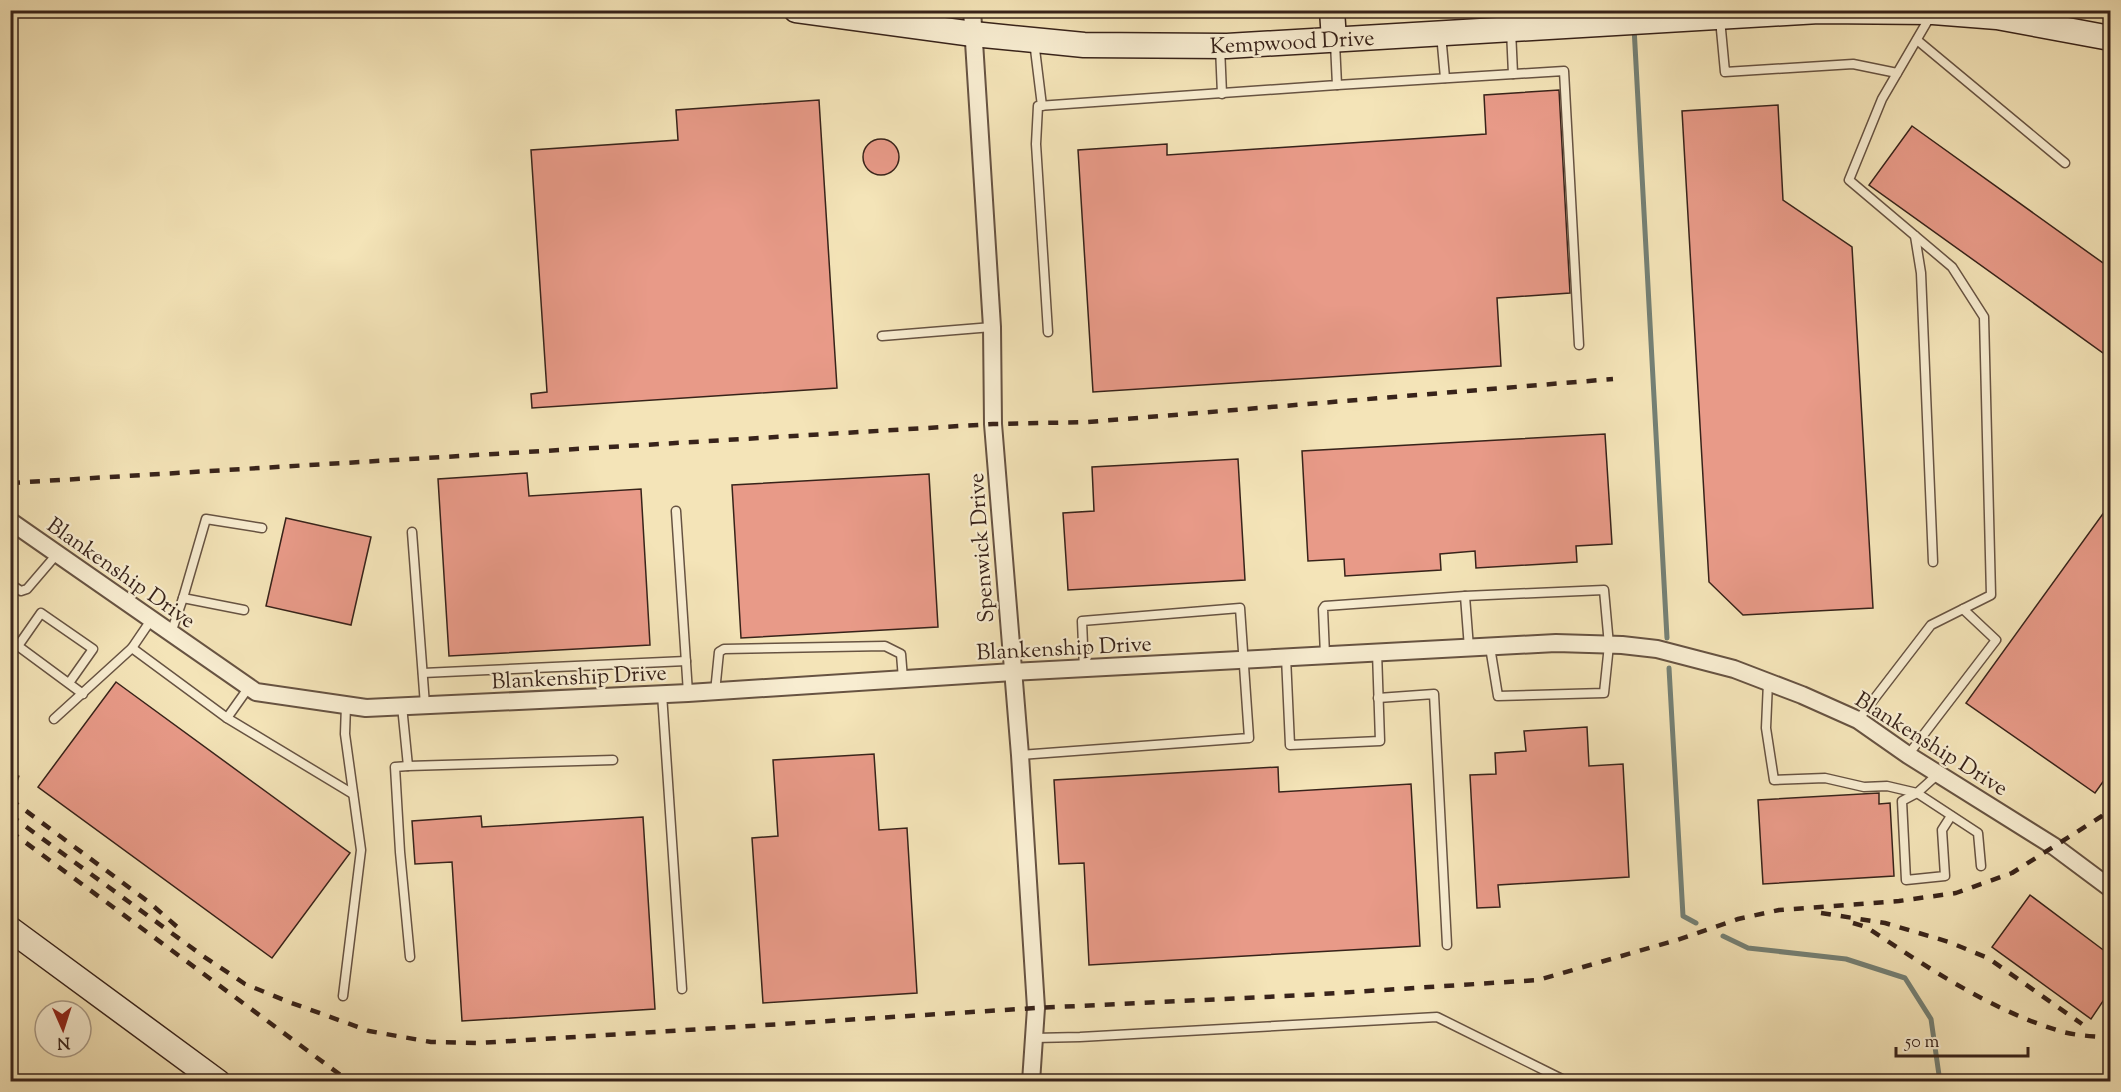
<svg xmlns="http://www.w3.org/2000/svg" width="2121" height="1092" font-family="'Sorts Mill Goudy',serif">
  <rect width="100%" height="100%" fill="#f4e4b8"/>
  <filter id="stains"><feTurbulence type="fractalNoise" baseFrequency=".00333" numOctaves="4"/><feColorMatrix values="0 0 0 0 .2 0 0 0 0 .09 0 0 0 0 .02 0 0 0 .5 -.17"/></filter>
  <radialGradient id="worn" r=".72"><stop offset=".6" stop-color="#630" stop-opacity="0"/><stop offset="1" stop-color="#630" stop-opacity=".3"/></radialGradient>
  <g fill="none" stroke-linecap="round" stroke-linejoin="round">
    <g stroke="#748075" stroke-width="5">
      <polyline points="1634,27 1667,638"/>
      <polyline points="1669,668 1683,916 1696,923"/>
      <polyline points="1723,936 1748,948 1846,959 1905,978 1931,1019 1940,1082"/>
    </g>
  </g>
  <g fill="#e89a88" stroke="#38231a" stroke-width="1.5">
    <polygon points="1559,90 1570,293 1497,298 1501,366 1093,392 1078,150 1167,144 1167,155 1486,134 1484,95"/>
    <polygon points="819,100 837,388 532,408 531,394 547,392 531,150 678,140 676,110"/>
    <polygon points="1778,105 1783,200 1852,247 1873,608 1743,615 1709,582 1682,111"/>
    <polygon points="1912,126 2110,268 2110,358 1869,185"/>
    <circle cx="881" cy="157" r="18"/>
    <polygon points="1605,434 1612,544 1576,546 1577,562 1476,568 1475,551 1440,554 1441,570 1345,576 1344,559 1308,561 1302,451"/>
    <polygon points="1238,459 1245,580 1068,590 1063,513 1094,511 1092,467"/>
    <polygon points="527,473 529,496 641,489 650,645 449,656 438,479"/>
    <polygon points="929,474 938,627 741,638 732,485"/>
    <polygon points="2110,504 2110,772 2095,793 1966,703"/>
    <polygon points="286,518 371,537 351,625 266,606"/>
    <polygon points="116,682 350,853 272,958 38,787"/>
    <polygon points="1587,727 1589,766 1623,764 1629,877 1498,885 1500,907 1477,908 1470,775 1496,774 1495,753 1526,751 1524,731"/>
    <polygon points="874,754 879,830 907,828 917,993 763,1003 752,838 778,836 773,760"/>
    <polygon points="1278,767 1279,792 1411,784 1420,946 1089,965 1084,863 1059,864 1054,780"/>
    <polygon points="1879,793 1879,804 1890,803 1894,876 1763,884 1758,800"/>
    <polygon points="481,816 482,827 643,817 655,1009 462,1021 452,862 415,864 412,821"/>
    <polygon points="2030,895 2110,955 2110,1007 2103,1001 2091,1019 1992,947"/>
  </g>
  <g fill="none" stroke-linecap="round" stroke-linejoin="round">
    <defs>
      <g id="lane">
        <polyline points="1720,19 1725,72 1853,64 1897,73"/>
        <polyline points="1511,30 1513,74"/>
        <polyline points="1441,34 1445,78"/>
        <polyline points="1917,40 2065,163"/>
        <polyline points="1034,41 1042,106"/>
        <polyline points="1220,47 1222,94"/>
        <polyline points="1337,85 1564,71 1579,345"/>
        <polyline points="1915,236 1921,273 1933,562"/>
        <polyline points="1048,332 1036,144 1038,106 1337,85 1335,43"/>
        <polyline points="882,336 992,327"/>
        <polyline points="676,511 688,693"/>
        <polyline points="412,532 425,705"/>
        <polyline points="10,584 21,591 27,589 57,554"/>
        <polyline points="1465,596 1469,648"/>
        <polyline points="183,598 244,610"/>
        <polyline points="171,633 183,598 206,519 262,528"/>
        <polyline points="132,648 151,620"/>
        <polyline points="1325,655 1323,609 1325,606 1465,596 1604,590 1609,645 1604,693 1498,696 1490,647"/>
        <polyline points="1286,657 1290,745 1380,741 1377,652"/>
        <polyline points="423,673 686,661"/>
        <polyline points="1768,682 1766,728 1774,780 1825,778 1864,787 1887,786 1917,793"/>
        <polyline points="69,683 93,649 41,613 18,646 83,694"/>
        <polyline points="715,692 719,652 724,649 885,646 901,654 903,679"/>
        <polyline points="662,694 682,989"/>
        <polyline points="1378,698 1434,694 1447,945"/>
        <polyline points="402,706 408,766 613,760"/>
        <polyline points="227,718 249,687"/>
        <polyline points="54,719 132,648 227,718 353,794"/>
        <polyline points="1858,720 1931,625 1991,595 1984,317 1952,267 1849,180 1882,99 1931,15"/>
        <polyline points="1020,755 1249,738 1240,608 1082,621 1084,669"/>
        <polyline points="1908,755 1996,640 1963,609"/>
        <polyline points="408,766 395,767 400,852 410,957"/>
        <polyline points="1938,774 1917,793 1978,833 1981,866"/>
        <polyline points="1917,793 1902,801 1906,880 1945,876 1942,830 1951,816"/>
        <polyline points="343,996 361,850 345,734 346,705"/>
        <polyline points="1034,1038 1080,1037 1437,1017 1568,1082"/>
      </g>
      <g id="street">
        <polyline points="972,10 992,327 993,424 1020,755 1036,1008 1031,1082"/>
        <polyline points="10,521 256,692 366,708 688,693 1013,672 1556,643 1622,645 1657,649 1734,669 1802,695 1858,720 1908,755 2055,847 2110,888"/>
      </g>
      <g id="secondary">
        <polyline points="796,10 973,34 1084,45 1227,46 1819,11 1933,12 1997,17 2110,38"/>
        <polyline points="1332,10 1334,40"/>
        <polyline points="10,929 218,1082"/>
      </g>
    </defs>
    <use href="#lane" stroke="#675342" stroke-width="11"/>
    <use href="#street" stroke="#675342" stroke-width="20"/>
    <use href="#secondary" stroke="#38231a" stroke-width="27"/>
    <use href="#lane" stroke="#f8edd1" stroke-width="8"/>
    <use href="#street" stroke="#f8edd1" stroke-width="16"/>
    <use href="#secondary" stroke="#f8edd1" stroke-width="24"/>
    <g stroke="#38231a" stroke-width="4.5" stroke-dasharray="10 10" stroke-linecap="butt">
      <polyline points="10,483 993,424 1088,422 1613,379"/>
      <polyline points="10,775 19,778"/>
      <polyline points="10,799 150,903 184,933"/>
      <polyline points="10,815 203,956 245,984 289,1002 369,1031 431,1042 479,1043 1036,1008 1306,995 1538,980 1677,940 1738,919 1779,910 1899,901 1956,893 2012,873 2102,816 2110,807"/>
      <polyline points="10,831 350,1082"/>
      <polyline points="1821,913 1885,923 1949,942 1988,958 2082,1024"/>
      <path d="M 1853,923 L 1866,927 C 1927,967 1990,1010 2060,1031 C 2076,1036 2094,1036 2110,1038"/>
    </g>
  </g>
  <g text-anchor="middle" stroke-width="4.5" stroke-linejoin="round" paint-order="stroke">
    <g font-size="22" fill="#38231a" stroke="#f8edd1">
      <text transform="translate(1292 41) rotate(-3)" y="8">Kempwood Drive</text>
      <text transform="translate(980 548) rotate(-94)" y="8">Spenwick Drive</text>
      <text transform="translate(122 572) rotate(35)" y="8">Blankenship Drive</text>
      <text transform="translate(1064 647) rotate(-3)" y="8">Blankenship Drive</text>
      <text transform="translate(579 676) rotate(-3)" y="8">Blankenship Drive</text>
      <text transform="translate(1932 743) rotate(32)" y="8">Blankenship Drive</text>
    </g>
  </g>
  <rect width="2121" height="1092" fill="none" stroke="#f4e4b8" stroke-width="36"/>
  <rect x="12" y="12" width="2097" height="1068" fill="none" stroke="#38231a" stroke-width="3"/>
  <rect x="18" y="18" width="2085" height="1056" fill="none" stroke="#38231a" stroke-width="1.5"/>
  <g transform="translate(63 1029) rotate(177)"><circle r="28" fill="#f8edd1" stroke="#ab9c88" stroke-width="1.5"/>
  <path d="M0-4.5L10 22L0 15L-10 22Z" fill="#8f2418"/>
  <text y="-9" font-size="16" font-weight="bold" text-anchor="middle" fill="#38231a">N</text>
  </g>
  <path d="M1896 1047v9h132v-9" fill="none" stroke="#38231a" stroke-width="3"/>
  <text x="1905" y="1047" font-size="18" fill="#38231a" stroke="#f8edd1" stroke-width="4.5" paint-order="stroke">50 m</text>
  <rect width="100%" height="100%" filter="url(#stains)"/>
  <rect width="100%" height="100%" fill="url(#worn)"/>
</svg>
